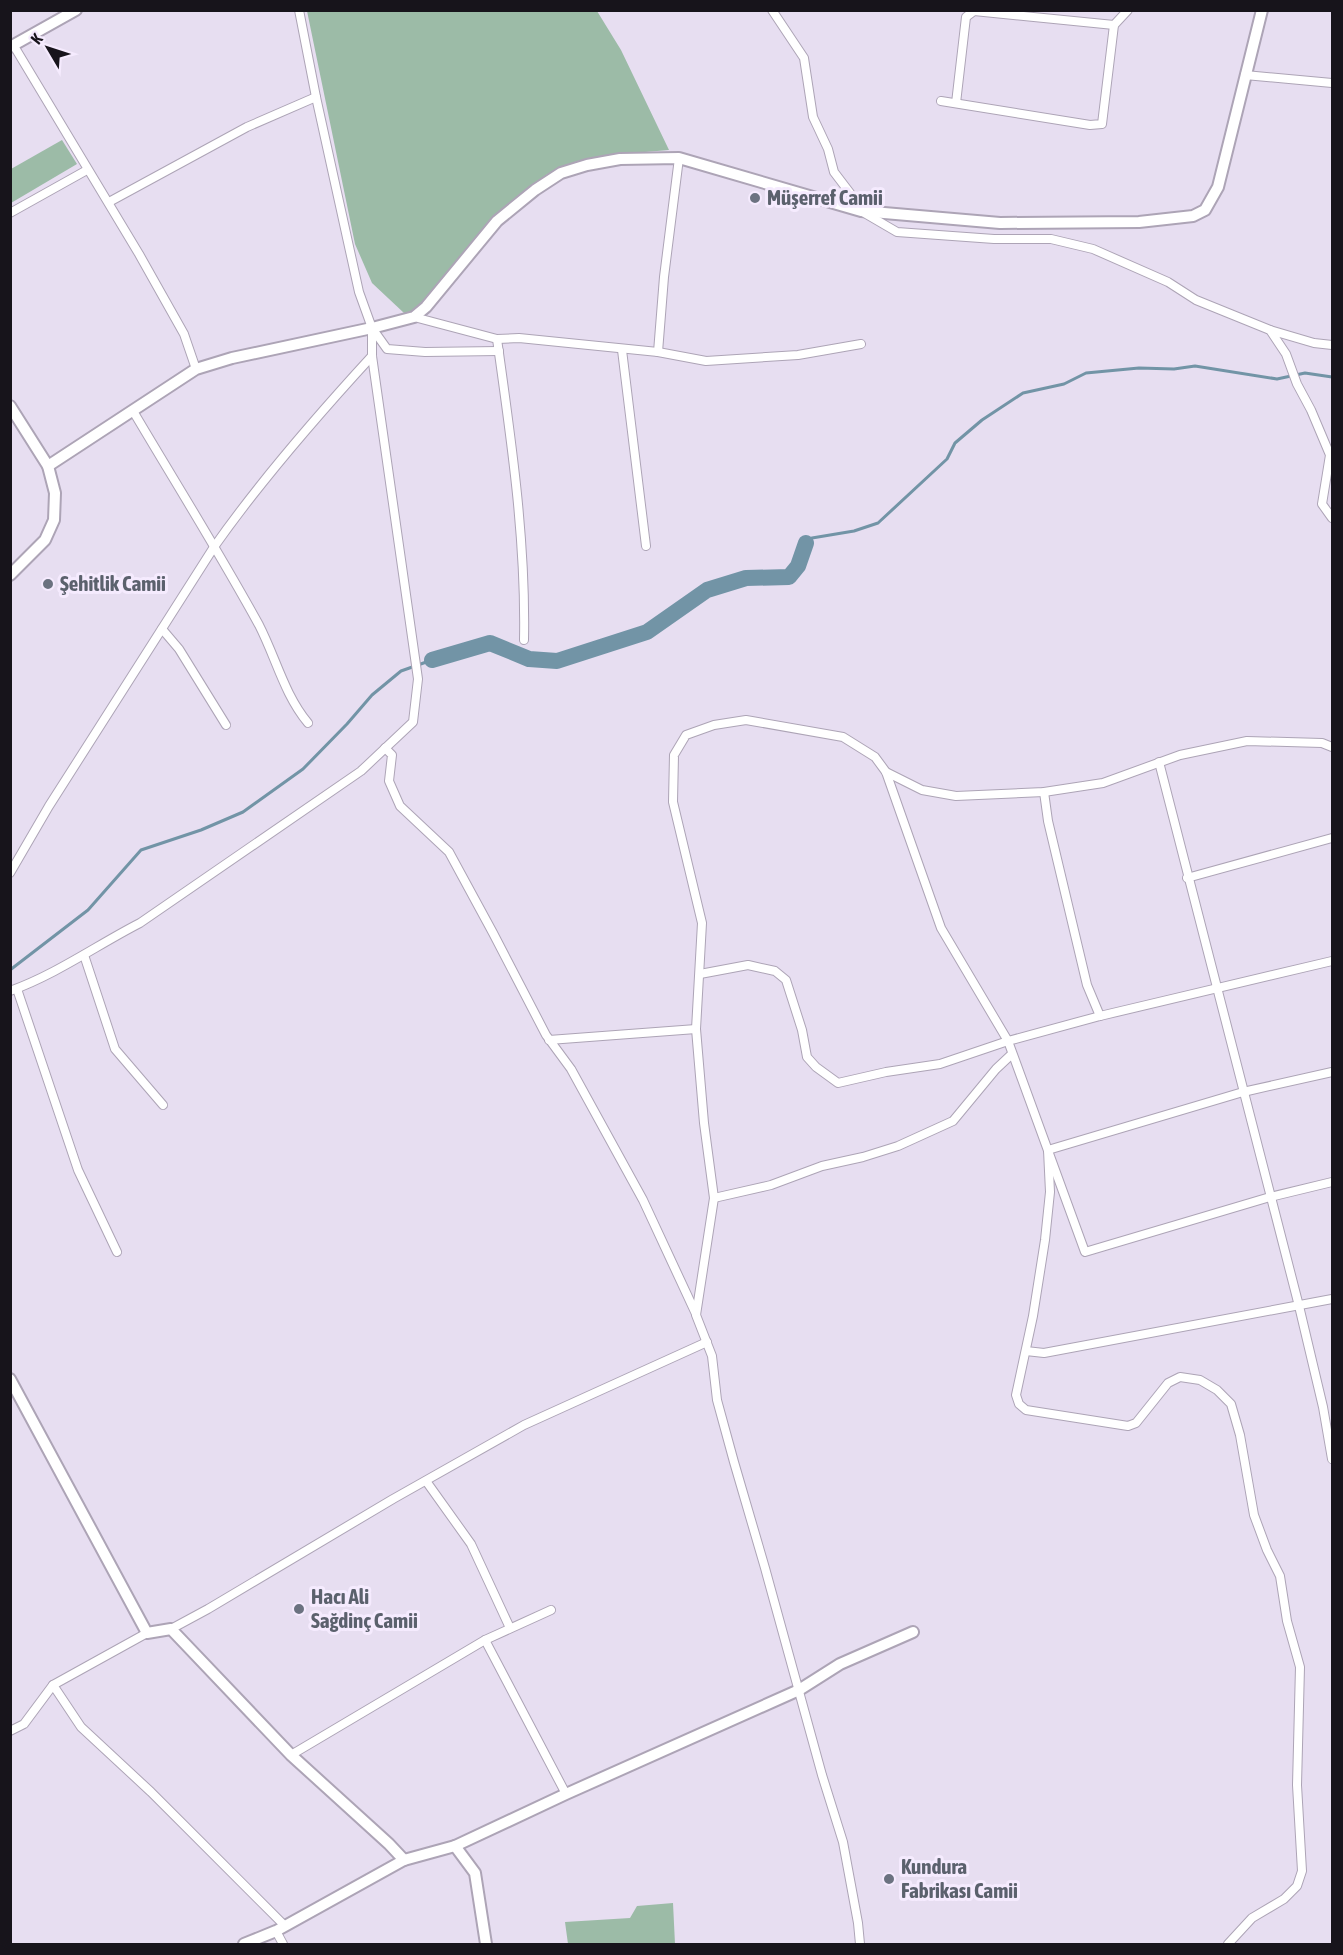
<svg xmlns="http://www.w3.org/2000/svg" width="1343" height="1955" font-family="'Asap Condensed',sans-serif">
  <rect width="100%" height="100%" fill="#e7def1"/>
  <g fill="#9cbba7">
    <polygon points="307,11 597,11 621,50 669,150 610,155 580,162 546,175 502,213 416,313 404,313 372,283 355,244"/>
    <polygon points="62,140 77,164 11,203 11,169"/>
    <polygon points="673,1903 675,1944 568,1944 565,1922 630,1918 637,1906"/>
  </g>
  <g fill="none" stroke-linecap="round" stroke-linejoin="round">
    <g stroke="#7294a6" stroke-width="3">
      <polyline points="806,543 812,538 854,531 878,523 947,459 955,443 982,420 1023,393 1064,384 1086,373 1139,368 1174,369 1195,366 1277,379 1305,373 1332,377"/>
      <polyline points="10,970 88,910 141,850 201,830 243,812 303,769 347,724 372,695 401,671 432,660"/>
    </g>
    <polyline stroke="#7294a6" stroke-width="16" points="432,660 490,643 529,659 557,661 647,632 707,590 746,578 789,577 798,566 806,543"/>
    <defs>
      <g id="street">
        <polyline points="772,10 804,58 813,117 828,149 834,172 850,193 861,211 897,232 994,239 1051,239 1093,249 1168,282 1196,300 1270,330 1286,354 1297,384 1311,410 1330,455 1322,504 1332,518"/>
        <polyline points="14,46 139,254 184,334 196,369"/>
        <polyline points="1245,75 1332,83"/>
        <polyline points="941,101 1090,125 1102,124 1114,25 1128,10"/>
        <polyline points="956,103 966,17 974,11 1114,25"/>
        <polyline points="109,202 247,127 316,97"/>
        <polyline points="10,213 87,170"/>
        <polyline points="414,317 497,339 519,338 658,352 706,361 798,355 861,344"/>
        <polyline points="372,328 387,349 425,352 499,351"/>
        <polyline points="1270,330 1314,343 1332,345"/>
        <path d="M 497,339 C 511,439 526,539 524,640"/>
        <polyline points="622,350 646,546"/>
        <polyline points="658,352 664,277 679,158"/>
        <path d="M 133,411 C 175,482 219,552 259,625 C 276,658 284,694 308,723"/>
        <polyline points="162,629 179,649 226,725"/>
        <polyline points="385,748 392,755 389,781 400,806 449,852 493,933 546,1035 571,1069 643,1200 696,1314"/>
        <polyline points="1159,762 1299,1306 1323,1407 1332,1459"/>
        <polyline points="886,772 922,790 956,796 1044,792 1103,783 1180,755 1247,741 1322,743 1332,747"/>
        <polyline points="1044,792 1048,821 1087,985 1100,1016"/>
        <path d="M 10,873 L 49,806 L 214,547 C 261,480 316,417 372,356"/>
        <polyline points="1187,878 1332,838"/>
        <polyline points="84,955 115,1049 163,1105"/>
        <polyline points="700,974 748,965 775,971 786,980 802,1030 807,1057 816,1067 838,1083 886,1072 940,1064 1008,1041 1100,1016 1332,961"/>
        <polyline points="17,989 78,1170 117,1252"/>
        <path d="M 10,991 C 57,974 97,945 140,923 L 361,771 L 413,722 L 418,679 L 372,356 L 372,328 L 359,292 L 316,97 L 299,10"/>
        <polyline points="549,1040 696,1029"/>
        <polyline points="714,1198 771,1185 822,1166 863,1157 898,1146 953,1121 996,1069 1012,1054"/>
        <polyline points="1026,1351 1044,1353 1332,1299"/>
        <polyline points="426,1481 471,1544 510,1628"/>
        <polyline points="171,1629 208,1609 393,1499 524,1425 707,1342"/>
        <polyline points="485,1640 566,1794"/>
        <polyline points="53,1685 81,1727 151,1792 284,1925"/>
        <polyline points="10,1731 24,1724 53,1685 147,1633"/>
        <polyline points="291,1755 485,1640 551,1610"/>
        <polyline points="276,1931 283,1944"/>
        <polyline points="860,1944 858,1923 843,1842 822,1775 765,1568 734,1462 717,1400 712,1356 696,1315 714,1198 704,1123 696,1029 702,923 673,802 674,755 686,735 714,725 746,720 843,737 875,757 886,772 941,928 1008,1041 1085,1252 1270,1197 1332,1182"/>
        <polyline points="1228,1944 1252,1918 1284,1899 1297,1886 1302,1871 1297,1785 1300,1667 1287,1621 1280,1576 1267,1550 1254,1515 1240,1435 1231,1404 1217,1390 1200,1380 1180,1377 1168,1383 1136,1423 1128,1426 1026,1410 1019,1404 1016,1395 1033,1316 1045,1240 1050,1192 1048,1150 1243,1092 1332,1072"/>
      </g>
      <g id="secondary">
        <polyline points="10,47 76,10"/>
        <polyline points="10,406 48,466 55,493 54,520 45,540 10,575"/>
        <polyline points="48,466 196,369 232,358 372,328 414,317 426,307 497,221 535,190 561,173 587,165 620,159 679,158 861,211 1000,223 1139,222 1193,216 1205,210 1218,187 1262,10"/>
        <polyline points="10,1379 147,1633 171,1629 291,1755 389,1844 404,1860"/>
        <polyline points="455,1846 475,1873 486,1944"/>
        <polyline points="244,1944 276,1931 404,1860 455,1846 566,1794 799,1690 840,1664 913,1632"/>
      </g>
    </defs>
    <use href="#street" stroke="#ada4b6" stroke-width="10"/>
    <use href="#secondary" stroke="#ada4b6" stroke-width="14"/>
    <use href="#street" stroke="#fff" stroke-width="8"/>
    <use href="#secondary" stroke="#fff" stroke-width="10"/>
  </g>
  <g fill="#6b7280" stroke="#f5ebfe" stroke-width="2">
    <circle cx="755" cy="198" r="6"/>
    <circle cx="48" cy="584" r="6"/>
    <circle cx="299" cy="1609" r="6"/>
    <circle cx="889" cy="1879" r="6"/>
  </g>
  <g text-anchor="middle" stroke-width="6" stroke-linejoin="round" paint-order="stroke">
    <g font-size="21" font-weight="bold" fill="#5b616d" stroke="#f5ebfe" text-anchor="start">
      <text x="767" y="205">Müşerref Camii</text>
      <text x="60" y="591">Şehitlik Camii</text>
      <text x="311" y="1604">Hacı Ali<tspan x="311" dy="24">Sağdinç Camii</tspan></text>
      <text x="901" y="1874">Kundura<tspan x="901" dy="24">Fabrikası Camii</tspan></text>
    </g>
  </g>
  <rect width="1343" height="1955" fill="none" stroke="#17141b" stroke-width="24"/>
  <g transform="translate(48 48) rotate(309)" stroke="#f5ebfe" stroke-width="4.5" paint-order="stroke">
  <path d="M0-4.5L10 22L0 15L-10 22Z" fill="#17141b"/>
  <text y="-9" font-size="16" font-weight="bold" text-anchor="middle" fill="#17141b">K</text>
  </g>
</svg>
